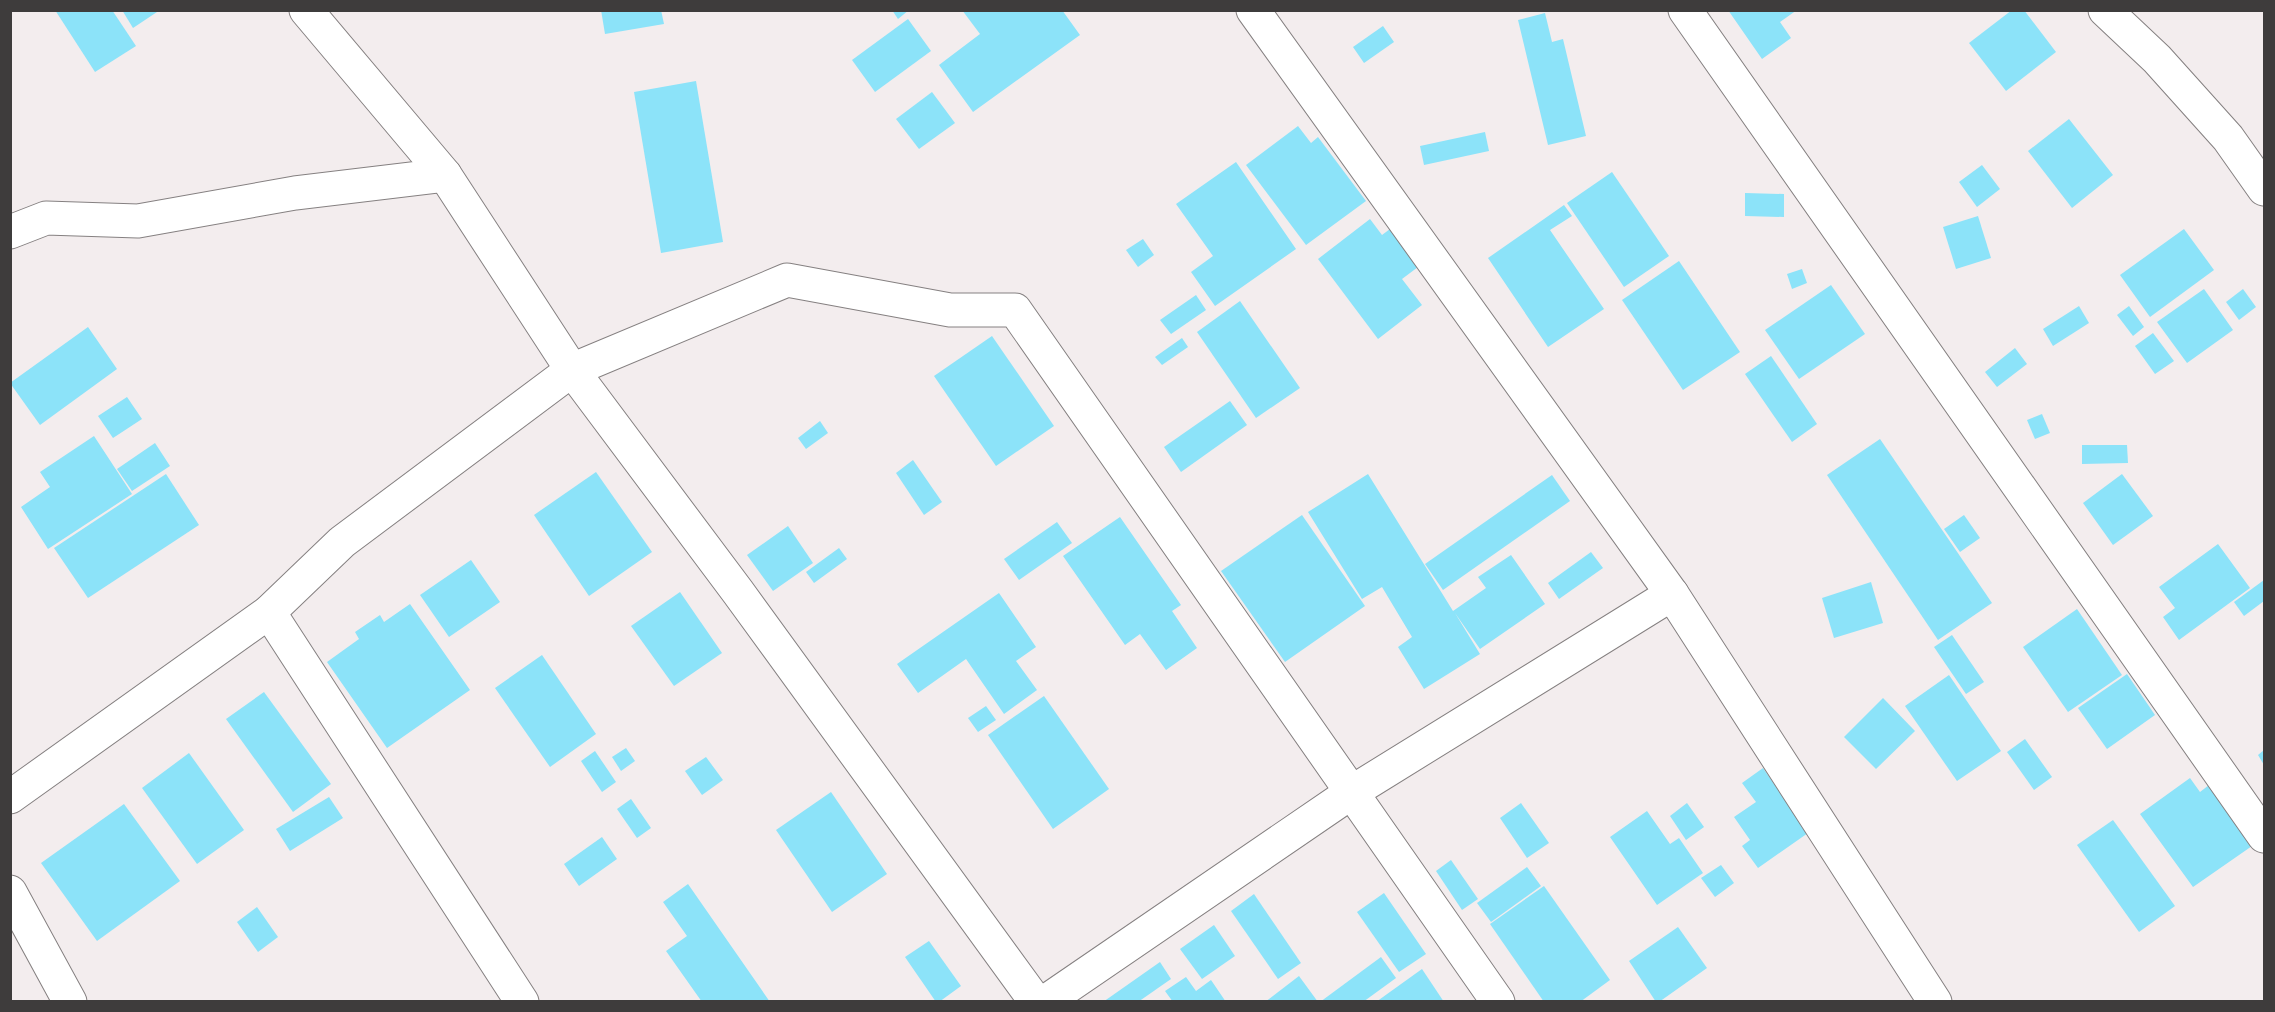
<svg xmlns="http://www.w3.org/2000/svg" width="2275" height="1012" font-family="'Work Sans',sans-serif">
  <rect width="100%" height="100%" fill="#f3edee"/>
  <g fill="#8ce3f9">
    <polygon points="55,10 112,10 136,46 95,72"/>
    <polygon points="122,10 160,10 133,28"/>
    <polygon points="601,10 661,10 664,24 605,34"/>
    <polygon points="892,10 909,10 898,19"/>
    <polygon points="962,10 1062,10 1080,35 973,112 939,65 980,34"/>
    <polygon points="1728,10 1797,10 1780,22 1791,38 1762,59"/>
    <polygon points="2012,10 2024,10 2056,52 2006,91 1969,43"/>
    <polygon points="1545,13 1552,42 1563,39 1586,136 1548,145 1518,20"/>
    <polygon points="908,19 931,51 875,92 852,60"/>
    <polygon points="1383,26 1394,42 1364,63 1353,47"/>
    <polygon points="696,81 723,242 661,253 634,92"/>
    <polygon points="932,92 955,123 919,149 896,119"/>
    <polygon points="2069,119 2113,175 2072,208 2028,151"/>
    <polygon points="1298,126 1311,143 1318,137 1366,201 1306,245 1246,165"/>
    <polygon points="1485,132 1489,151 1424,165 1420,146"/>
    <polygon points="1236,162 1296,249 1215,306 1191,272 1213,256 1176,204"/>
    <polygon points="1982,165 2000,189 1977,207 1959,182"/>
    <polygon points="1612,172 1669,256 1624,287 1567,203"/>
    <polygon points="1745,193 1784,194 1784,217 1745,216"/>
    <polygon points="1564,205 1572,216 1550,230 1604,309 1548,347 1488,258"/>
    <polygon points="1978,216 1991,258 1956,269 1943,227"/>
    <polygon points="1370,219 1382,235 1390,229 1418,267 1402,279 1422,305 1378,339 1318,259"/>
    <polygon points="2184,229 2214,270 2150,317 2120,275"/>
    <polygon points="1143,239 1154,255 1138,267 1126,250"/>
    <polygon points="1679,261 1740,352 1683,390 1622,300"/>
    <polygon points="1802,269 1807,283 1792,289 1787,274"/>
    <polygon points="1831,285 1865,334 1799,379 1765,330"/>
    <polygon points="2204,289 2233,330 2187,363 2157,322"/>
    <polygon points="2243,289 2256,307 2239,320 2226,302"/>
    <polygon points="1196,295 1206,310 1171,334 1160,320"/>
    <polygon points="1240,301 1300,388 1256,418 1197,332"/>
    <polygon points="2079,306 2089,323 2053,346 2043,329"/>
    <polygon points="2129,306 2144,327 2133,336 2117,315"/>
    <polygon points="88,327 117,369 40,425 10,383"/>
    <polygon points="2153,333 2174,361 2155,374 2135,346"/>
    <polygon points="992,336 1054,426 996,466 934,376"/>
    <polygon points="1182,338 1188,347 1162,365 1155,357"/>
    <polygon points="2015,348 2027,364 1997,387 1985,372"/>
    <polygon points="1771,356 1817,424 1792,442 1745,374"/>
    <polygon points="127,397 142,419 113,438 98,416"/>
    <polygon points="1230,401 1247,425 1181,472 1164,447"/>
    <polygon points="2042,414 2050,433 2035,439 2027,420"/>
    <polygon points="820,421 828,433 806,449 798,438"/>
    <polygon points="94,436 132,494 48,549 21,507 50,487 40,472"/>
    <polygon points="1880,439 1992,603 1938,640 1827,475"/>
    <polygon points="155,443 170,466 132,491 117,469"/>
    <polygon points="2082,445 2127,445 2128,463 2082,464"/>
    <polygon points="913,460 942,502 924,515 896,473"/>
    <polygon points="596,472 652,552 589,596 534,515"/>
    <polygon points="166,474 199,525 88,598 54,548"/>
    <polygon points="1368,474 1453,611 1486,588 1478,577 1511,555 1545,604 1480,649 1455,613 1480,654 1424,689 1398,647 1412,637 1382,587 1362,599 1308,512"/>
    <polygon points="2122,474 2153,516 2113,545 2083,503"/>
    <polygon points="1552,475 1570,501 1443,590 1425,564"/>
    <polygon points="1302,515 1365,606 1285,662 1221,571"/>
    <polygon points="1964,515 1980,538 1960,552 1944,529"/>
    <polygon points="1120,517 1181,605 1172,611 1197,648 1166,670 1140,634 1125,645 1063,556"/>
    <polygon points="1057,522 1072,543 1019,580 1004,559"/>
    <polygon points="788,526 813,563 773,591 747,555"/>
    <polygon points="2218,544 2250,588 2179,640 2163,617 2175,608 2159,587"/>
    <polygon points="839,548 847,559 814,583 806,572"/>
    <polygon points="1591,552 1603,568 1559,599 1548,583"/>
    <polygon points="471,560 500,602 449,637 420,595"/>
    <polygon points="2264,580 2264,601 2244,616 2234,602"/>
    <polygon points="1871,582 1883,623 1834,638 1822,598"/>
    <polygon points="680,592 722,653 674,686 631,626"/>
    <polygon points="999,593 1036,647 1016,661 1037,690 1004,714 966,659 918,693 897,664"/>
    <polygon points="410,604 470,690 387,748 327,662 359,639 355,632 380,615 384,622"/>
    <polygon points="2077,609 2122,675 2068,712 2023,647"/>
    <polygon points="1952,635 1984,682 1966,694 1934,647"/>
    <polygon points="542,655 596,734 550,767 495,688"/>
    <polygon points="2127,674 2155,715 2107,749 2078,708"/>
    <polygon points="1949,675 2001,751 1957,781 1905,706"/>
    <polygon points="264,692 331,784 293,812 226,719"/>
    <polygon points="1044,696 1109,789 1053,829 988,735"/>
    <polygon points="1883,698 1915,731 1876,769 1844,737"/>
    <polygon points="986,706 996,720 978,732 968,718"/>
    <polygon points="2025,739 2052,777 2034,790 2007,752"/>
    <polygon points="626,748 635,761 621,771 612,757"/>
    <polygon points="2264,750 2264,765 2258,755"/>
    <polygon points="595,751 616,782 602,792 581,761"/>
    <polygon points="189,753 244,830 197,864 142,788"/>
    <polygon points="706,757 723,780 702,795 685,771"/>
    <polygon points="1763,768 1808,833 1758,868 1742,846 1750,840 1734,817 1756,802 1742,783"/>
    <polygon points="2190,778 2200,792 2209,785 2252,846 2193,887 2140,814"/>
    <polygon points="831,792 887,874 832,912 776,830"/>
    <polygon points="329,797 343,818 290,851 276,829"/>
    <polygon points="631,799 651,828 637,838 617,809"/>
    <polygon points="1521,803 1549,843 1527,858 1500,818"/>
    <polygon points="1687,803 1704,827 1686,840 1670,816"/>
    <polygon points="124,804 180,881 97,941 41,863"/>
    <polygon points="1647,811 1670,844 1679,838 1703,873 1657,905 1610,837"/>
    <polygon points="2113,820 2175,906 2139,932 2077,845"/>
    <polygon points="602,837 617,859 579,886 564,864"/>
    <polygon points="1451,860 1478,899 1462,910 1436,871"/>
    <polygon points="1721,865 1734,883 1715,897 1701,878"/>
    <polygon points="1527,867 1541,886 1491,922 1477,903"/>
    <polygon points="688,884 770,1002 702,1002 666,951 687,936 663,902"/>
    <polygon points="1544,886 1610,980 1580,1002 1544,1002 1490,924"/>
    <polygon points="1384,893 1426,954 1399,972 1357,912"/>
    <polygon points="1254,894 1301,963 1278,979 1231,911"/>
    <polygon points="257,907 278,937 258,952 237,922"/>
    <polygon points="1214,925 1235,956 1202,979 1180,949"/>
    <polygon points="1678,927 1707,968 1659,1002 1656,1002 1629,961"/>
    <polygon points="929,941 961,986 939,1002 936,1002 905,957"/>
    <polygon points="1381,957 1396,978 1363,1002 1320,1002"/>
    <polygon points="1160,962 1171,979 1138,1002 1103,1002"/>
    <polygon points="1422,969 1444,1002 1376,1002"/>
    <polygon points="1299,976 1318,1002 1265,1002"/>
    <polygon points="1186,977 1196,991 1211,980 1226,1002 1173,1002 1165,991"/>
  </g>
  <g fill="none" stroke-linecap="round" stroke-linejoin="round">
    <defs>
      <g id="minor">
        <polyline points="306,10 445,175 572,370 738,592 1036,1002"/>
        <polyline points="1253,10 1672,594 1935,1002"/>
        <polyline points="1685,10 2264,836"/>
        <polyline points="2105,10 2157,59 2228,138 2264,189"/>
        <polyline points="10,232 46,218 138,221 295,193 445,175"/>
        <polyline points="269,612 522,1002"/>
        <polyline points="10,797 269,612 342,542 572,370 787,280 950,310 1015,310 1498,1002"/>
        <polyline points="10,892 70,1002"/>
        <polyline points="1045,1002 1352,792 1672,594"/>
      </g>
    </defs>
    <use href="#minor" stroke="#858081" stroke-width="35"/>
    <use href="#minor" stroke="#fff" stroke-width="33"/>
  </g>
  <rect width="2275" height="1012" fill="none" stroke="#3e3c3c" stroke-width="24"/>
</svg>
